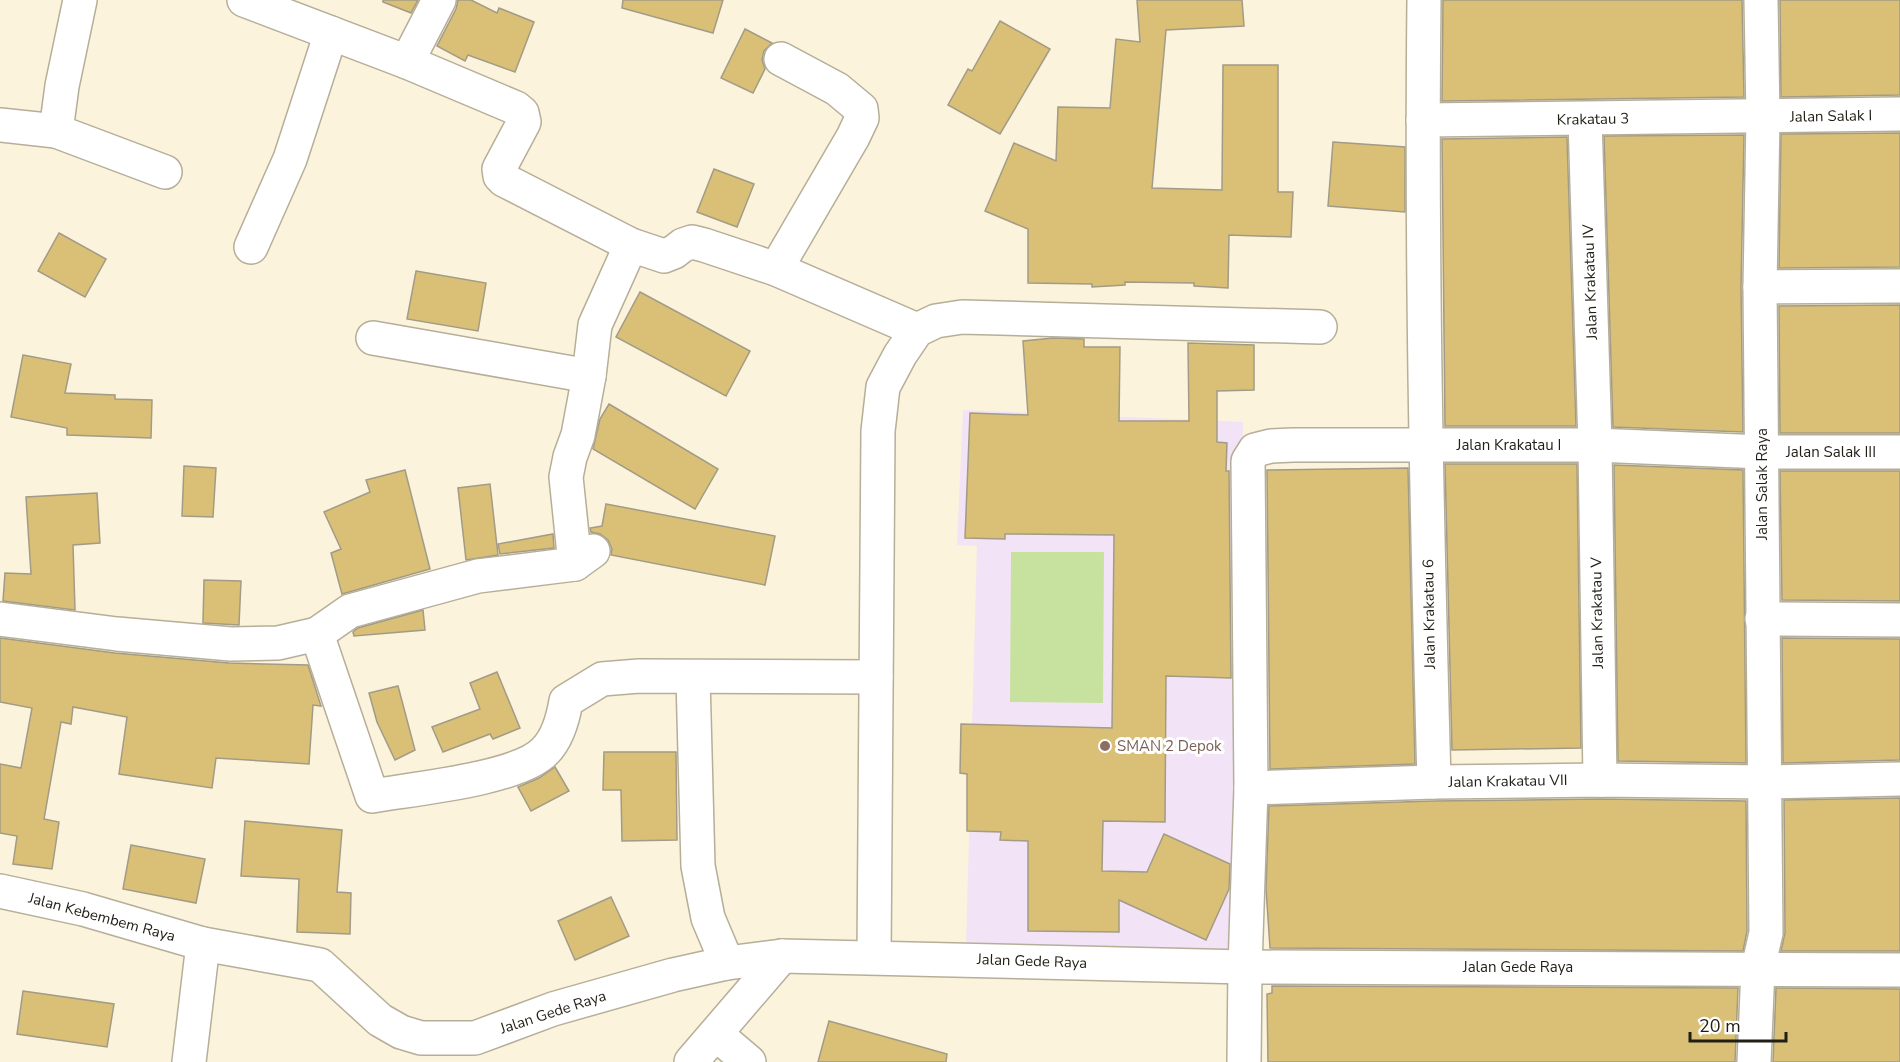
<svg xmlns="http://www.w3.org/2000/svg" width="1900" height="1062" font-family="'Nunito Sans',sans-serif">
  <rect width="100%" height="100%" fill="#fbf3dc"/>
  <polygon fill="#f3e3f6" points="963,410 1243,422 1235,954 966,947 977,546 957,545"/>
  <polygon fill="#c7e29f" points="1011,552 1104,552 1103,703 1010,702"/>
  <g fill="#dac077" stroke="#a29b85" stroke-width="1.5">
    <polygon points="383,0 418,0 411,13 383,2"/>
    <polygon points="458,0 471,0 497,13 499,8 534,22 515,72 468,55 465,61 437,46 456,9"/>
    <polygon points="623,0 723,0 713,33 622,8"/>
    <polygon points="1137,0 1242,0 1244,26 1166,30 1152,188 1222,190 1223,65 1278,65 1278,192 1293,192 1291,237 1229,235 1228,288 1194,286 1194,283 1125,282 1125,285 1092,287 1092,284 1028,283 1028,229 985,211 1014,143 1056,161 1058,107 1110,108 1116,39 1140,42"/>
    <polygon points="1443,0 1742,0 1744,97 1442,101"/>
    <polygon points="1780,0 1900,0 1900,95 1781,97"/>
    <polygon points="1000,21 1050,49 1000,134 948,105 968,69 972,71"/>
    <polygon points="745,29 772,43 764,51 762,60 765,69 753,93 721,78"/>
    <polygon points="1900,133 1900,267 1779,268 1781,134"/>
    <polygon points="1744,135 1741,287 1743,432 1613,427 1604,136"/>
    <polygon points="1567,137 1576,426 1445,426 1442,139"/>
    <polygon points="1333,142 1405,147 1405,212 1328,206"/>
    <polygon points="714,169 754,184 737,227 697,212"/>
    <polygon points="59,233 106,259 85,297 38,271"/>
    <polygon points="416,271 486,283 478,331 407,319"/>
    <polygon points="640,292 750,351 726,396 616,337"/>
    <polygon points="1900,305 1900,433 1780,433 1779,306"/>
    <polygon points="1053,338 1084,339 1084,347 1120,347 1119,421 1189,421 1188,343 1254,345 1254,390 1217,391 1217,442 1227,443 1226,471 1229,471 1231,678 1166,676 1165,822 1103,821 1102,871 1147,872 1164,834 1230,864 1229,889 1206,940 1119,900 1119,932 1028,931 1028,841 1000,840 1001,832 967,831 967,774 960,773 961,724 1112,728 1114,535 1005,534 1005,539 965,538 970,413 1028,415 1023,341"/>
    <polygon points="23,355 71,364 65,393 115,395 115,399 152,400 151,438 67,435 67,428 11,417"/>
    <polygon points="609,404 718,469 695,509 593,449 600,419"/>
    <polygon points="1445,464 1577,464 1581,748 1452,750"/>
    <polygon points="1614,465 1743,470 1746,763 1618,761"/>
    <polygon points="184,466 216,468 213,517 182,516"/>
    <polygon points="1408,468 1415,764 1270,769 1267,470"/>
    <polygon points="405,470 430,569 342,594 331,553 341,549 324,512 370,492 366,480"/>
    <polygon points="1780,471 1900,471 1900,601 1782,600"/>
    <polygon points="490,484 498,555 466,560 458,488"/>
    <polygon points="97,493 100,543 73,545 75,610 3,601 5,573 31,574 26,497"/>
    <polygon points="606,504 775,536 765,585 611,555 612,549 608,540 600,534 591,532 590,528 602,526"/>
    <polygon points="553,534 554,548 500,554 498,544"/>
    <polygon points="204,580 241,581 239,625 203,623"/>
    <polygon points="423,610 425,630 354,636 353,632 358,628"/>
    <polygon points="0,638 115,653 229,663 308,665 321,706 313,705 309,764 216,758 212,788 119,774 127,717 73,707 71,724 61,722 44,819 59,822 52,869 13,864 17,836 0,833 0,764 21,768 32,708 0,702"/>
    <polygon points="1782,638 1900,639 1900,760 1783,763"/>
    <polygon points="497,672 520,728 493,739 490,734 443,752 432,727 480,709 470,683"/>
    <polygon points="398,686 415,750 395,760 377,722 369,693"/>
    <polygon points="604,752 676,752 677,840 622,841 621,790 603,790"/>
    <polygon points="555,767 569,791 531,811 518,787 539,778"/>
    <polygon points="1900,798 1900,951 1781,951 1785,933 1784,800"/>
    <polygon points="1600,799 1746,801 1747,931 1743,951 1270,948 1266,888 1269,806 1434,801"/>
    <polygon points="245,821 342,830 337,892 351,893 350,934 297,932 299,879 241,876"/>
    <polygon points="131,845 205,859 196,903 123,889"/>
    <polygon points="611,897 629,936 575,960 558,921"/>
    <polygon points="1272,986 1738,988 1735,1062 1268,1062 1267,994 1272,993"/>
    <polygon points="1776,988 1900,989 1900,1062 1773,1062"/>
    <polygon points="23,991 114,1004 107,1047 17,1034"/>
    <polygon points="829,1021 947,1054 946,1062 818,1062"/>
  </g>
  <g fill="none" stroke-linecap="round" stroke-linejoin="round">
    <defs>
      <g id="street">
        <polyline points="80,0 62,86 56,131 165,172"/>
        <polyline points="244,0 407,62 516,108 522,113 524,122 499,169 500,176 504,180 631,245 664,256 674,252 683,245 692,242 704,245 776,269 917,330"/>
        <path d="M 1424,0 C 1421,261 1427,521 1434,782"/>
        <polyline points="407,62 439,0"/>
        <polyline points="1585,119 1595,445 1600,780"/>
        <polyline points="1423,120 1900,114"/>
        <polyline points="0,125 56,131"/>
        <polyline points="251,247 290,159 331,33"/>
        <polyline points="776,269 853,137 862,118 861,109 837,89 781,59"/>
        <polyline points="1760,287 1900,286"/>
        <polyline points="373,338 589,376"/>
        <polyline points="575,564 566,477 570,457 578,435 589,376 595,325 631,245"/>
        <polyline points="0,619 117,634 231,644 278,643 317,634 350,611 478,576 575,564 593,551"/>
        <polyline points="1762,619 1900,620"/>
        <path d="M 317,634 L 372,796 C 412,789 519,779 545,751 C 558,738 563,719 566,701 L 602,679 L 639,676 L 876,677"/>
        <polyline points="693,678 698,866 708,918 727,963"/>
        <polyline points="1251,788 1434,782 1600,780 1766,782 1900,779"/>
        <polyline points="0,891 83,909 203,944 320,965 380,1020 401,1032 421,1038 475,1038 553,1009 673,975 727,963 782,956 1245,967 1900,970"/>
        <polyline points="874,957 878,431 883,387 900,355 917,330 936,321 962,317 1320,327"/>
        <polyline points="716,1034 749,1062"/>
        <polyline points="189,1062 203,944"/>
        <polyline points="691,1062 782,956"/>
        <polyline points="1244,1062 1245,967 1251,788 1248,461 1255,450 1271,446 1293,445 1595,445 1763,452 1900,452"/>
        <polyline points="1754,1062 1758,968 1766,933 1760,287 1763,117 1761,0"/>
      </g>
    </defs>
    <use href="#street" stroke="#b6ae98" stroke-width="36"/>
    <use href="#street" stroke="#fff" stroke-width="33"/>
  </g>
  <circle fill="#8d6e63" stroke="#fff" stroke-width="2" cx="1105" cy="746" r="6"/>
  <g text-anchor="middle" stroke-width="6" stroke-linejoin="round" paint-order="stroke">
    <g font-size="15" fill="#211e15" stroke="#fff">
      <text transform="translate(1831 116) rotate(-1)" y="5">Jalan Salak I</text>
      <text transform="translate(1593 119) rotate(-1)" y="5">Krakatau 3</text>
      <text transform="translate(1590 282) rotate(-92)" y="5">Jalan Krakatau IV</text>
      <text x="1509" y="450">Jalan Krakatau I</text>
      <text x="1831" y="457">Jalan Salak III</text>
      <text transform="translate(1762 484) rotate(-90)" y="5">Jalan Salak Raya</text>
      <text transform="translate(1597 613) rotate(-91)" y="5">Jalan Krakatau V</text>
      <text transform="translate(1429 614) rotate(-91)" y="5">Jalan Krakatau 6</text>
      <text transform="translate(1508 781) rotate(-1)" y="5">Jalan Krakatau VII</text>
      <text transform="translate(102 917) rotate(15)" y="5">Jalan Kebembem Raya</text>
      <text transform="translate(1032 961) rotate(2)" y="5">Jalan Gede Raya</text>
      <text x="1518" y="972">Jalan Gede Raya</text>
      <text transform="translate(553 1012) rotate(-18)" y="5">Jalan Gede Raya</text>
    </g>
    <g font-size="15" fill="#785e54" stroke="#fff" text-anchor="start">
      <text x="1117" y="751">SMAN 2 Depok</text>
    </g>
  </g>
  <path d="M1690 1032v9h96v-9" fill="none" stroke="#211e15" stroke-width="3"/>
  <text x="1699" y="1032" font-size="18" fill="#211e15" stroke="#ffffff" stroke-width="4.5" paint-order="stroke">20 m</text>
</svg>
